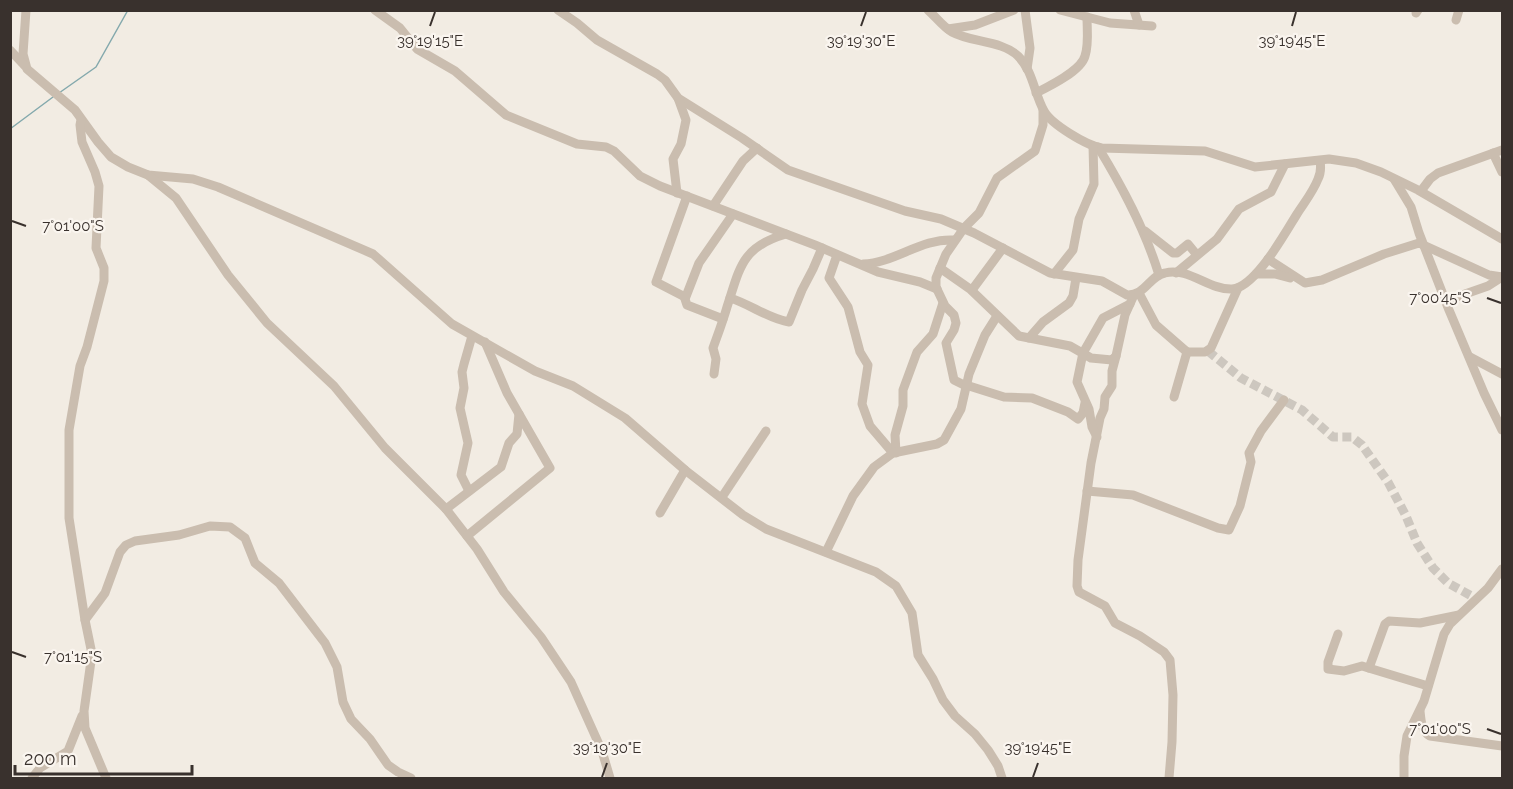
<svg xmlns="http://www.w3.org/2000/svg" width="1513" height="789" font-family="Raleway,sans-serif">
  <rect width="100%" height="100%" fill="#f2ece3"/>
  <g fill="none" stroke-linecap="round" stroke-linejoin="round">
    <g stroke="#84a9ad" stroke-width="1.5">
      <polyline points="59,93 96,67 128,10"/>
      <polyline points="10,129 53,97"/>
    </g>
    <polyline stroke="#cdc7bf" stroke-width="9" stroke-dasharray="9 4.5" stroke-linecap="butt" points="1208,351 1241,378 1302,410 1333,437 1352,437 1362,445 1388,482 1406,516 1417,543 1433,568 1448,583 1477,599"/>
    <g stroke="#cabdaf" stroke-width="9">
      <polyline points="26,10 23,54 27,69 75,110 98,142 111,157 128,167 148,175 193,179 218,187 373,254 452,324 535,371 573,386 625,418 685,470 743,515 766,529 876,572 896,586 912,613 918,655 933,679 943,700 955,716 975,734 988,750 998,766 1002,778"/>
      <polyline points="375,10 400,28 417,49 455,71 506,115 577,144 606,147 614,151 640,176 660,186 815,245 878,272 920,282 937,289"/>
      <path d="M 558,10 L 577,23 L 597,40 L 657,74 L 665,80 L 678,98 L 742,138 L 788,170 L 905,211 L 941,219 L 974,233 L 1050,273 L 1102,281 L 1127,295 C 1145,296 1149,276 1165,273 C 1189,267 1209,290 1232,289 C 1255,288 1285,233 1297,214 C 1304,203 1313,192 1318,179 C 1321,173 1321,167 1320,161"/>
      <path d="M 928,10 C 936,17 943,27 952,32 C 972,43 1001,40 1018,56 C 1033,71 1034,93 1044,111 C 1051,124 1087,146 1102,148 L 1205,151 L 1255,167 L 1329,159 L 1356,163 L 1381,172 L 1418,190 L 1502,239"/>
      <polyline points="1025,10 1030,48 1027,69"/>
      <polyline points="1060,10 1110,23 1152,26"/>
      <polyline points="1134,10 1139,25"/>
      <polyline points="1416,13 1418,10"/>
      <polyline points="1456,20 1459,10"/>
      <polyline points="948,29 975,25 1014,10"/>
      <polyline points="10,50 25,66"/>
      <path d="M 1036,93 C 1050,86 1081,71 1085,56 C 1089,44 1087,30 1087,17"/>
      <polyline points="81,120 80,125 82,142 95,172 99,186 96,248 104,268 104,281 87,347 80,366 69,430 69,518 85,620 92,654 84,711 85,728 106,778"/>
      <path d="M 1098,147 C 1123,188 1145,229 1159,275"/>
      <polyline points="1493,153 1502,172"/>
      <polyline points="148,175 176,198 228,275 267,323 334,386 385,448 446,509 477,549 504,592 541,637 571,682 602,751 610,778"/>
      <polyline points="1394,179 1411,207 1419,233 1449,310 1484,393 1502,430"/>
      <polyline points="1421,191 1430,179 1438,173 1502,150"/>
      <polyline points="677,193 673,159 681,144 686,120 678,98"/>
      <polyline points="713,206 743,161 757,148"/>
      <polyline points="1145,231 1173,253 1177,253 1188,244 1197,255"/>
      <polyline points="837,255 829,278 848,307 860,352 868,365 862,404 870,426 893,453"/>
      <polyline points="1268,259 1305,283 1322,280 1384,254 1419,243 1489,275 1502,277"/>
      <path d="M 863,264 C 895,263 921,238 954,240"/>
      <polyline points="940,268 970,289 1019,336 1070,346 1091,358 1112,360 1116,356 1125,315 1134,295"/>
      <polyline points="1176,273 1217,239 1239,209 1271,192 1285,164"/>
      <polyline points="1054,274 1073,250 1079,219 1094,184 1093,146"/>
      <polyline points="1256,274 1275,274 1290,278"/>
      <polyline points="972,290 1003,248"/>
      <polyline points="1139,293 1156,325 1187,352 1174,397"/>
      <polyline points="685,297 656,282 687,196"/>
      <path d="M 730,298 C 750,304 769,319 789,322 L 802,290 L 813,269 L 822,248"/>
      <polyline points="1445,301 1488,286 1502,277"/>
      <polyline points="723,319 687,305 685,299 699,263 733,214"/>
      <polyline points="1029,338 1043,322 1069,303 1073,296 1076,278"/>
      <polyline points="1187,352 1205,352 1211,348 1238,288"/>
      <polyline points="1116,356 1112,371 1112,386 1105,397 1104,409 1100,418 1091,463 1078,560 1077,586 1079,592 1105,606 1115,623 1140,636 1164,652 1170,660 1173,695 1172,742 1169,778"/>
      <polyline points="1470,357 1502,374"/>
      <path d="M 714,374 L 716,359 L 713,348 C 718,334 723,321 727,307 C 740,268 741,247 786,234"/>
      <polyline points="966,385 1004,397 1032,398 1068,412 1078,419 1083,413 1085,403"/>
      <polyline points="966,386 954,380 946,343 954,330 956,323 954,315 945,306 936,287 936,278 946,254 964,228 979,213 997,178 1035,151 1043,125 1043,110"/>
      <polyline points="1097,437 1092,427 1089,409 1077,382 1083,353 1103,318 1130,304"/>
      <polyline points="896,453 895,435 903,406 903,390 917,352 933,334 943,303"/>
      <polyline points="469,491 461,475 468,443 460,408 464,388 462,372 464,364 472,336"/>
      <polyline points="1087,491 1133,495 1218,528 1229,530 1240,506 1251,462 1249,453 1261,431 1284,400"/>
      <polyline points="722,497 766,431"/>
      <polyline points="446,509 501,467 509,443 517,434 519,414"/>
      <polyline points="660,513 685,470"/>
      <polyline points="467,536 550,468 507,393 485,342"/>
      <polyline points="826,552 853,496 874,467 893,453 937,444 944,440 961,409 969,374 985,335 997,316"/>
      <polyline points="85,620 105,593 120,552 126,545 135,541 179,535 210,526 230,527 245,538 255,563 279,583 325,643 337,667 343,702 351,719 370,739 388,765 398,772 411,778"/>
      <polyline points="1338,634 1328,662 1328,669 1344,671 1362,666 1428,686"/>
      <polyline points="1369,668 1385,624 1389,621 1420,623 1459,615"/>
      <path d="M 1420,711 C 1421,720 1421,731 1430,736 L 1502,746"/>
      <polyline points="32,778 40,768 68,751 82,716"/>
      <polyline points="1404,778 1404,756 1407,736 1424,701 1444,634 1450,624 1488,588 1502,569"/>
    </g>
  </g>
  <path fill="none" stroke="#39312d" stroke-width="2" d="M 430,26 L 435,12M 861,26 L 866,12M 1292,26 L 1296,12M 12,221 L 26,226M 1487,298 L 1501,303M 12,652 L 26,657M 1487,729 L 1501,734M 602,777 L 607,763M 1033,777 L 1038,763"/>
  <g font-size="15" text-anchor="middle" fill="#39312d" stroke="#faf5ef" stroke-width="4.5" stroke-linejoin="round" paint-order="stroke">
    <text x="430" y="46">39°19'15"E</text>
    <text x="861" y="46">39°19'30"E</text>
    <text x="1292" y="46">39°19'45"E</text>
    <text x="73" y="231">7°01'00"S</text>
    <text x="1440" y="303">7°00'45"S</text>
    <text x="73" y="662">7°01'15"S</text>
    <text x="1440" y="734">7°01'00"S</text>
    <text x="607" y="753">39°19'30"E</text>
    <text x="1038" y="753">39°19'45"E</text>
  </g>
  <rect width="1513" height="789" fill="none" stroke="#39312d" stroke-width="24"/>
  <path d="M15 765v9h177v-9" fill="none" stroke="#39312d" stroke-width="3"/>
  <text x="24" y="765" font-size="18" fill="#39312d" stroke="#faf5ef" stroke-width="4.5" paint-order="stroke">200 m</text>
</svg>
